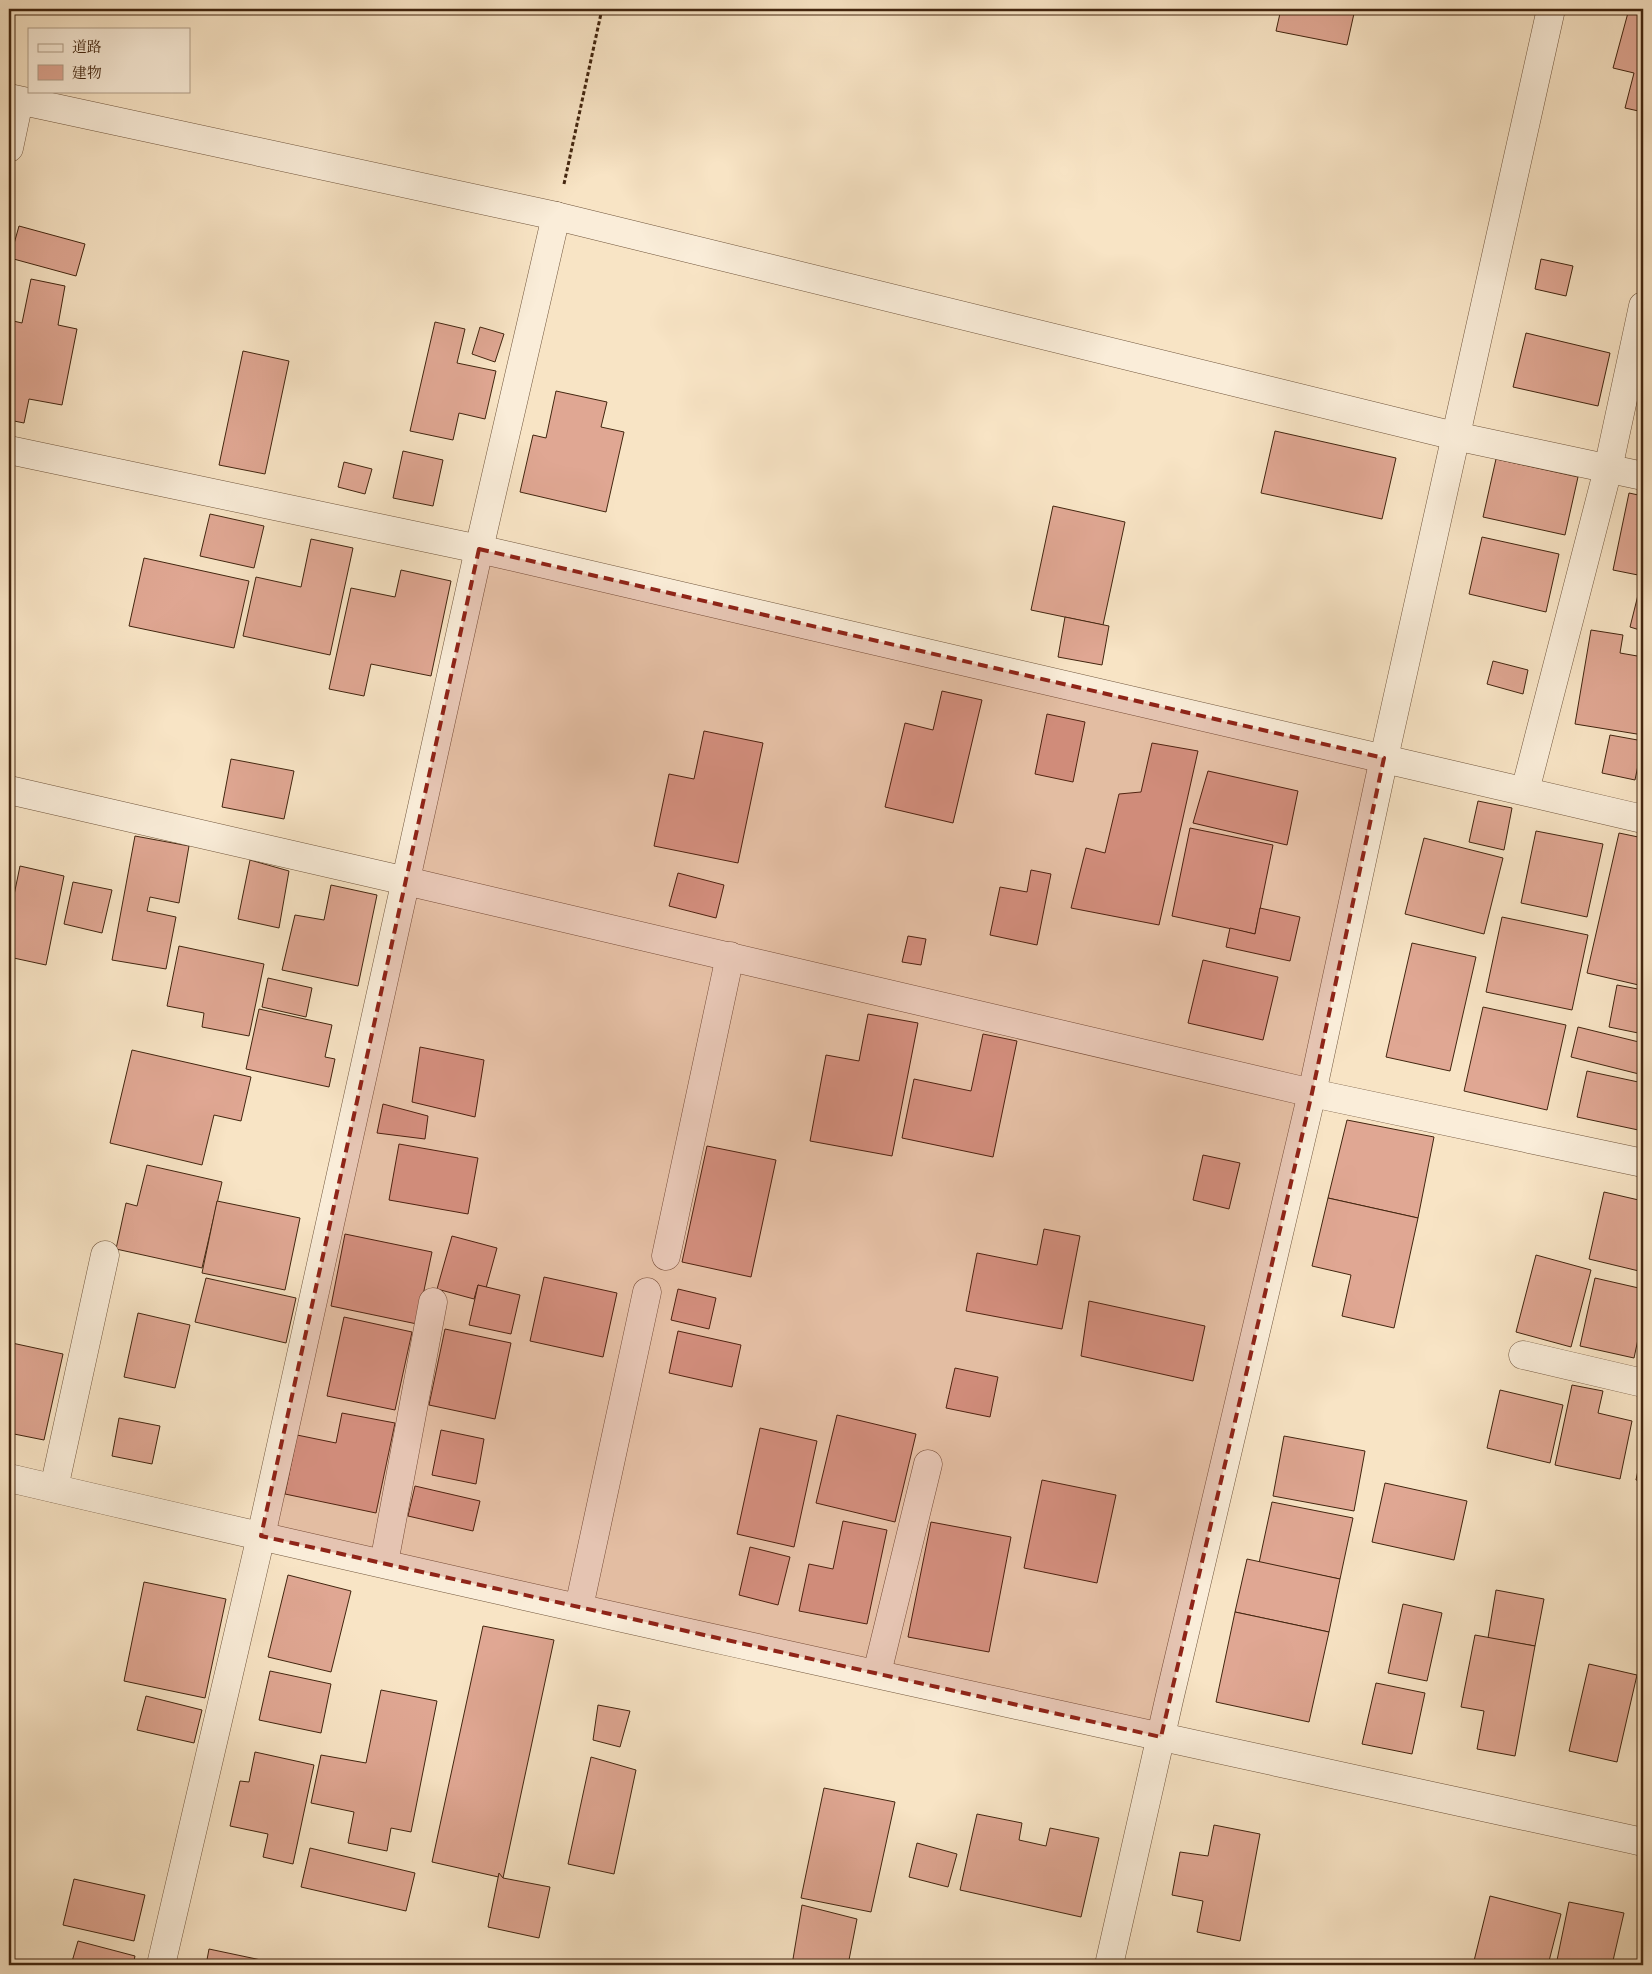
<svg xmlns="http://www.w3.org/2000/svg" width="1652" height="1974" font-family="'IM FELL English','Noto Serif JP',serif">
  <rect width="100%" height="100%" fill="#f8e4c5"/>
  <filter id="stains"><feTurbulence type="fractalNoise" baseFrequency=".004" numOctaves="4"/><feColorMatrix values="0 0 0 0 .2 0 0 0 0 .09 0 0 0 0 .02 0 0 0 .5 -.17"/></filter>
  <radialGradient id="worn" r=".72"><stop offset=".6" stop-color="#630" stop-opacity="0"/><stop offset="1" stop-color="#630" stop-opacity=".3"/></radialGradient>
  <g fill="#e0a793" stroke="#42250f">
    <polygon points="1281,9 1355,9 1347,45 1276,31"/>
    <polygon points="1629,9 1643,13 1643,112 1625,108 1634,73 1613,68"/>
    <polygon points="19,226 85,244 76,276 10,258"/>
    <polygon points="1541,259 1573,266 1566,296 1535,289"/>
    <polygon points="31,279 65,286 58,325 77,329 62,405 29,399 24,423 9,420 9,320 22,323"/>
    <polygon points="435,322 465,329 457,363 496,371 485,419 459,413 453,440 410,431"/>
    <polygon points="480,327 504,334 495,362 472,354"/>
    <polygon points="1526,333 1610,353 1598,406 1513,387"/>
    <polygon points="243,351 289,361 265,474 219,465"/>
    <polygon points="556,391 607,402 601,427 624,432 606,512 520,492 533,435 546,438"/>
    <polygon points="1275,431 1396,458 1382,519 1261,493"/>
    <polygon points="403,451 443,460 433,506 393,498"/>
    <polygon points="1496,459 1578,477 1565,535 1483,517"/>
    <polygon points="344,462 372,469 365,494 338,487"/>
    <polygon points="1629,493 1643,496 1643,576 1613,570"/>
    <polygon points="1053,506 1125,522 1103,625 1031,610"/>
    <polygon points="210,514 264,526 254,568 200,556"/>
    <polygon points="1482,537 1559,554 1546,612 1469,594"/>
    <polygon points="311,539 353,548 330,655 243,636 256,577 301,587"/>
    <polygon points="144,558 249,581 234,648 129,626"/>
    <polygon points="401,570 451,581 431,676 371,664 364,696 329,689 351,588 395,597"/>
    <polygon points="1639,591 1643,592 1643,631 1630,627"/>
    <polygon points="1065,617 1109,626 1102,665 1058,657"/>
    <polygon points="1591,630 1623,635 1620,653 1643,657 1643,735 1575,724"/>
    <polygon points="1493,661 1528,670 1523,694 1487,684"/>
    <polygon points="942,691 982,700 953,823 885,807 905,723 933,730"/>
    <polygon points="1047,714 1085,722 1073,782 1035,774"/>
    <polygon points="704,731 763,743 738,863 654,846 669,774 694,779"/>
    <polygon points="1610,735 1643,741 1635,780 1602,773"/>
    <polygon points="1152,743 1198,751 1159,925 1071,908 1086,848 1105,853 1119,794 1141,792"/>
    <polygon points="231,759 294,771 284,819 222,807"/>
    <polygon points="1208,771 1298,791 1287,845 1193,823"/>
    <polygon points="1478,801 1512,808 1504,850 1469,842"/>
    <polygon points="1190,828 1273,845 1255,934 1172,916"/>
    <polygon points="1536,831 1603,844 1587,917 1521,903"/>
    <polygon points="1619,833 1643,838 1643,986 1587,973"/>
    <polygon points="135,836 189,846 179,903 150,897 147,911 176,917 166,969 112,960"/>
    <polygon points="1424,838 1503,858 1484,934 1405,914"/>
    <polygon points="250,860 289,871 279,928 238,919"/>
    <polygon points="20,866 64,876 46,965 9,957 9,899 13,900"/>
    <polygon points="1031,870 1051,874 1037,945 990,935 1000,887 1027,892"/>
    <polygon points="678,873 724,885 716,918 669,906"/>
    <polygon points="73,882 112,890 102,933 64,924"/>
    <polygon points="331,885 377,895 358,986 282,970 295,915 324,920"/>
    <polygon points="1260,908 1300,917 1290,961 1226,947 1230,928 1255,934"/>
    <polygon points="1502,917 1588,935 1572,1010 1486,992"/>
    <polygon points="908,936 926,939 921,965 902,962"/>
    <polygon points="1412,943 1476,957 1450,1071 1386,1057"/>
    <polygon points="179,946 264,964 249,1036 202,1027 204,1013 167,1006"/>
    <polygon points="1203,960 1278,977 1263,1040 1188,1023"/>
    <polygon points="268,978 312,988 306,1017 262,1007"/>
    <polygon points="1617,985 1643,990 1643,1034 1609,1027"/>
    <polygon points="1483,1007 1566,1025 1547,1110 1464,1091"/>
    <polygon points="259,1009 332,1025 325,1057 335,1059 329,1087 246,1069"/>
    <polygon points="868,1014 918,1023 892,1156 810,1141 826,1055 859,1061"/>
    <polygon points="1578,1027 1643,1043 1643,1075 1571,1057"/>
    <polygon points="983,1034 1017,1041 993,1157 902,1138 914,1079 971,1091"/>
    <polygon points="420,1047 484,1060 475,1117 412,1102"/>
    <polygon points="132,1050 251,1077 241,1121 214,1115 202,1165 110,1143"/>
    <polygon points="1587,1071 1643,1083 1643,1131 1577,1117"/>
    <polygon points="383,1104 428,1116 425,1139 377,1133"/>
    <polygon points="1347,1120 1434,1137 1418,1218 1328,1198"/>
    <polygon points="399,1144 478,1158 468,1214 389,1200"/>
    <polygon points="707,1146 776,1160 751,1277 682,1262"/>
    <polygon points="1203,1155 1240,1163 1229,1209 1193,1200"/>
    <polygon points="147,1165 222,1182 202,1268 116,1249 126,1203 137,1206"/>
    <polygon points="1604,1192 1643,1201 1643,1272 1589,1259"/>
    <polygon points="1328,1198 1418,1218 1394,1328 1342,1316 1351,1275 1312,1266"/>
    <polygon points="217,1201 300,1218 285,1290 202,1273"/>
    <polygon points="1044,1229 1080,1236 1062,1329 966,1311 977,1253 1037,1265"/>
    <polygon points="345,1234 432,1252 417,1324 331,1306"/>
    <polygon points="452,1236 497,1248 486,1288 478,1285 474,1299 437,1289"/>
    <polygon points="1536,1255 1591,1270 1571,1347 1516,1332"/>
    <polygon points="544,1277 617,1293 603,1357 530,1341"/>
    <polygon points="206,1278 296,1298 286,1343 195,1322"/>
    <polygon points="1595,1278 1643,1289 1643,1316 1634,1358 1580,1346"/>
    <polygon points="478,1285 520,1295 511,1334 469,1325"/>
    <polygon points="678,1289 716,1298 709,1329 671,1320"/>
    <polygon points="1089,1301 1205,1326 1193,1381 1081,1356"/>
    <polygon points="138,1313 190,1325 175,1388 124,1377"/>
    <polygon points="344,1317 412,1332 395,1410 327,1396"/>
    <polygon points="445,1329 511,1343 495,1419 429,1405"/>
    <polygon points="678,1331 741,1345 732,1387 669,1373"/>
    <polygon points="12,1343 63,1354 44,1440 9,1433 9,1357"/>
    <polygon points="955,1368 998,1377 990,1417 946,1408"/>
    <polygon points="1572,1385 1603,1391 1598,1413 1632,1421 1620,1479 1555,1465"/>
    <polygon points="1500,1390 1563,1405 1550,1463 1487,1448"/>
    <polygon points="342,1413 395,1423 376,1513 285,1494 297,1435 336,1443"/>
    <polygon points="837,1415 916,1434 895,1522 816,1503"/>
    <polygon points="119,1418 160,1426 152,1464 112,1456"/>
    <polygon points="760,1428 817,1441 794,1547 737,1534"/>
    <polygon points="441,1430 484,1439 476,1484 432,1475"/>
    <polygon points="1284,1436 1365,1451 1354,1511 1273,1496"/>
    <polygon points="1643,1446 1643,1481 1636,1480"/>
    <polygon points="1042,1480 1116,1495 1097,1583 1024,1568"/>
    <polygon points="1385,1483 1467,1501 1454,1560 1372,1542"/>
    <polygon points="415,1486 480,1501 473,1531 408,1516"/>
    <polygon points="1272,1502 1353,1518 1340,1579 1259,1563"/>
    <polygon points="843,1521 887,1530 867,1624 799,1611 809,1564 833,1569"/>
    <polygon points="931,1522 1011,1537 989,1652 908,1637"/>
    <polygon points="750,1547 790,1557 778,1605 739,1595"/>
    <polygon points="1247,1559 1340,1579 1329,1632 1235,1612"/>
    <polygon points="288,1575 351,1591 331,1672 268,1657"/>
    <polygon points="144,1582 226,1599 205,1698 124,1681"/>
    <polygon points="1496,1590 1544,1599 1535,1646 1488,1638"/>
    <polygon points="1403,1604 1442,1613 1427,1681 1388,1673"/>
    <polygon points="1235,1612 1329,1632 1309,1722 1216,1702"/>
    <polygon points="483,1626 554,1640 503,1878 432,1862"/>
    <polygon points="1475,1635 1535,1646 1515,1756 1477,1749 1484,1711 1461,1707"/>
    <polygon points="1589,1664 1637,1675 1617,1762 1569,1751"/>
    <polygon points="270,1671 331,1684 321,1733 259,1720"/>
    <polygon points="1376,1683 1425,1693 1412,1754 1362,1744"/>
    <polygon points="381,1690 437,1701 411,1832 391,1828 387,1851 348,1843 354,1812 311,1803 321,1755 366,1763"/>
    <polygon points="146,1696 202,1710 194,1743 137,1730"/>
    <polygon points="598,1705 630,1711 620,1747 593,1740"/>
    <polygon points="255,1752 314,1765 293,1864 263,1857 268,1834 230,1826 240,1781 249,1782"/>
    <polygon points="591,1757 636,1770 614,1874 568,1864"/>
    <polygon points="824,1788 895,1802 871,1912 801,1898"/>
    <polygon points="977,1814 1022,1823 1019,1840 1046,1846 1050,1828 1099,1838 1081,1917 960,1890"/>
    <polygon points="1214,1825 1260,1834 1240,1941 1197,1932 1203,1901 1172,1895 1180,1852 1208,1856"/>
    <polygon points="917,1843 957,1854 948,1887 909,1877"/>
    <polygon points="310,1848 415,1873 406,1911 301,1887"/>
    <polygon points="499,1873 503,1878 550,1887 539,1938 488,1927"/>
    <polygon points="74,1879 145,1895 134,1941 63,1925"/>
    <polygon points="1490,1896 1561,1914 1548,1965 1473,1965"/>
    <polygon points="1569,1902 1624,1913 1612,1965 1556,1965"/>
    <polygon points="802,1905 857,1919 848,1965 792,1965"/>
    <polygon points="78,1941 135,1956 133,1965 71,1965"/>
    <polygon points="209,1949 261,1960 260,1965 206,1965"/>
  </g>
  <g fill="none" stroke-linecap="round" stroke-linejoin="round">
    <defs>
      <g id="minor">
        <polyline points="9,98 556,216 1455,436 1643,476"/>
        <polyline points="9,148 19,101"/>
        <polyline points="9,450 479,549 1643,819"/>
        <polyline points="9,790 406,881 1312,1093 1643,1163"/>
        <polyline points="1525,791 1608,469 1643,306"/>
        <polyline points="666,1256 730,956"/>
        <polyline points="1523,1355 1643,1383"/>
        <polyline points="54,1488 105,1255"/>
        <polyline points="384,1563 433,1302"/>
        <polyline points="579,1607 647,1292"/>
        <polyline points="877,1673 928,1464"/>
        <polyline points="161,1965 261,1536 479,549 556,216"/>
      </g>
      <g id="tertiary">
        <path d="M 9,1478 C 552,1605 1098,1723 1643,1842"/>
        <polyline points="1109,1965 1169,1700 1312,1093 1384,758 1551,9"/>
      </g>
    </defs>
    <use href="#minor" stroke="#70553c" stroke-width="29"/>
    <use href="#tertiary" stroke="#70553c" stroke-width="29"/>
    <polyline stroke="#42250f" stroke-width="3" stroke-dasharray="4 2.5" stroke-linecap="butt" points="564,184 602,9"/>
    <use href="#minor" stroke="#faedd9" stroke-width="28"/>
    <use href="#tertiary" stroke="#faedd9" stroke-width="28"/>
  </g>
  <path fill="#8f2418" fill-opacity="0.2" stroke="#8f2418" stroke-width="4" stroke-dasharray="10 6" stroke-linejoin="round" d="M 479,549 L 1384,758 L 1312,1093 L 1161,1737 L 261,1536 Z"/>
  <rect width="1652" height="1974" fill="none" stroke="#f8e4c5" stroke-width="30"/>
  <rect x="10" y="10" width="1632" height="1954" fill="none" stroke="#42250f" stroke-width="2.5"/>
  <rect x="15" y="15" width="1622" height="1944" fill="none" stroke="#42250f"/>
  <rect x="28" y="28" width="162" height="65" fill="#faedd9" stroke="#b09d88"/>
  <rect x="38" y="44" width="25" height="8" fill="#faedd9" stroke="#b09d88"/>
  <text x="72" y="52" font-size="15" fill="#42250f">道路</text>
  <rect x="38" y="65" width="25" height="15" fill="#e0a793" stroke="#b09d88"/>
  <text x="72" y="78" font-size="15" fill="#42250f">建物</text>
  <rect width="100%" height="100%" filter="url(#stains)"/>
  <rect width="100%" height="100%" fill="url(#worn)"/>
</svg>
